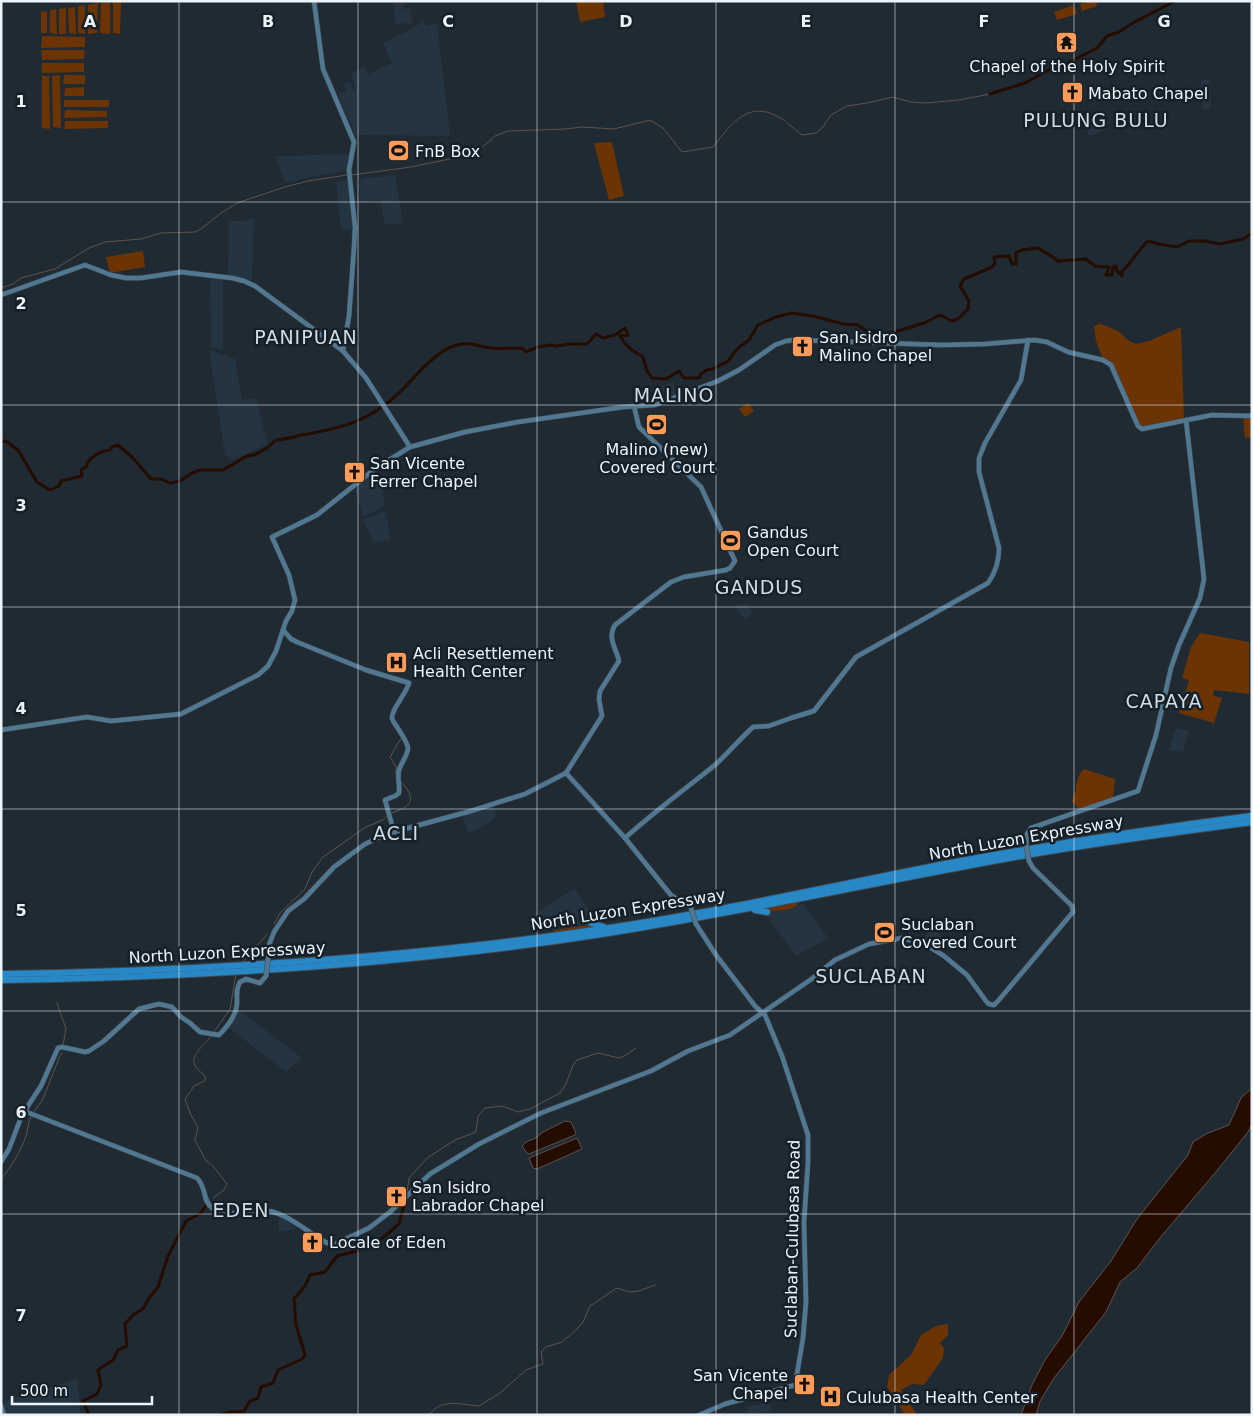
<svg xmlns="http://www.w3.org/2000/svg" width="1253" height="1416" font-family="'DejaVu Sans',sans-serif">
  <rect width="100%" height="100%" fill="#1f2a33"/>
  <g fill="#243441">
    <polygon points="393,1 404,1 404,9 411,9 412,23 395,24"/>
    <polygon points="424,20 426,26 437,23 450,136 355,135 338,94 346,91 344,84 350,82 353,90 356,89 351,73 365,67 368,74 392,63 383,43 415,27"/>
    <polygon points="1209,78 1211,106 1210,108 1203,110 1201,81"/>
    <polygon points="1103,118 1107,129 1089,136 1085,126"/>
    <polygon points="351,154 348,172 345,171 315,176 285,183 275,156"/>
    <polygon points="395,175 403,223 385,225 380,200 361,203 359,184 361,184 360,179"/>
    <polygon points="349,180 354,227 352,229 341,230 336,182"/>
    <polygon points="254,218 252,279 244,280 228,277 229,221 244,221"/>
    <polygon points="210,277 223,278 223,350 211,347"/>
    <polygon points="209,350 235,359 242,400 256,398 268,444 233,460 225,455"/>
    <polygon points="673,382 677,395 656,402 651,390"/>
    <polygon points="375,473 381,483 385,506 363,517 354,488"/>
    <polygon points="386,511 390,540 374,543 363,520"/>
    <polygon points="746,603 754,612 745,620 734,606"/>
    <polygon points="1176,728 1189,731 1183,752 1169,750"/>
    <polygon points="493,805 496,814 493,820 469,834 462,815"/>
    <polygon points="574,889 599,923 543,931 534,914"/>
    <polygon points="803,904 828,938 796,956 766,915 768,910 775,911 788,909 793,906"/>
    <polygon points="929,927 946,939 938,950 923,941"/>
    <polygon points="238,1009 302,1058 286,1072 228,1027"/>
    <polygon points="282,1217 295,1226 296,1229 279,1232 278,1221"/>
    <polygon points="77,1379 81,1415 6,1415 2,1402"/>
    <polygon points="769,1402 772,1410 749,1415 747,1407"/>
  </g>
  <g fill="#6d3403">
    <polygon points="113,1 121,1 120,34 113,33"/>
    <polygon points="576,1 603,1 605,17 580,22"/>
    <polygon points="1088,1 1096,1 1097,6 1082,11 1080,4"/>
    <polygon points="110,2 110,34 100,33 101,3"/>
    <polygon points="98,3 97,33 88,34 88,5"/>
    <polygon points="85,5 85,34 78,33 78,6"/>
    <polygon points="1074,5 1077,14 1057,20 1054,12"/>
    <polygon points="75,7 76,34 69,33 68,8"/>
    <polygon points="66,8 66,34 59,34 59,9"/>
    <polygon points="56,9 57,34 50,33 50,10"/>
    <polygon points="47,11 47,33 41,33 41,12"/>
    <polygon points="42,36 85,37 85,47 41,48"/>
    <polygon points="41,50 85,50 84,59 42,60"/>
    <polygon points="42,63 84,63 84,72 42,73"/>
    <polygon points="60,75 61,128 53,127 52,76"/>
    <polygon points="64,75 85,75 85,84 63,84"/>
    <polygon points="42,76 49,76 50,129 42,128"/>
    <polygon points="84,87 84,96 64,96 65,88"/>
    <rect x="64" y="100" width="45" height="7"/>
    <polygon points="65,110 107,111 107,117 64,118"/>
    <polygon points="65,121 108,121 108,128 64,129"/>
    <polygon points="612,142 624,196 609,200 594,143"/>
    <polygon points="143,251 145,267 110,273 106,257"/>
    <polygon points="1101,324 1118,331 1129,341 1136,344 1149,341 1181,327 1184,420 1145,428 1140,427 1113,365 1110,361 1103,359 1096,341 1094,326"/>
    <polygon points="748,403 754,411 745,417 739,409"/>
    <polygon points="1243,417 1252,417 1252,424 1250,425 1251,437 1245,438"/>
    <polygon points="1200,633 1249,642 1249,694 1214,690 1213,696 1222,698 1214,723 1179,713 1189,680 1182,678 1191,647"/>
    <path d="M 1084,769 L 1115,779 L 1113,798 L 1077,810 L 1077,806 L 1072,802 L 1074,793 L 1076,791 C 1075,785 1079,772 1084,769 Z"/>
    <path d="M 801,901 C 792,912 776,912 763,909 Z"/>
    <polygon points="588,925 594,928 551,934 554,930"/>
    <polygon points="948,1324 948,1335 940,1343 944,1348 943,1358 924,1385 912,1384 901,1390 917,1415 905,1415 887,1387 889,1375 911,1355 921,1335 936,1326"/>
  </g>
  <g fill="#240c00" stroke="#60524b">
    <polygon points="1252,1088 1252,1124 1248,1132 1215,1173 1159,1239 1137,1268 1120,1282 1106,1312 1054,1378 1040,1401 1036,1415 1021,1415 1032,1385 1045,1360 1062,1336 1079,1302 1111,1261 1137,1219 1188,1155 1193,1142 1206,1134 1229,1125 1241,1098"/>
    <polygon points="565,1121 571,1122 576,1133 575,1135 529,1154 526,1152 522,1146 526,1142 536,1138 543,1132"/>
    <polygon points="577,1138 582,1149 537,1169 533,1168 529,1158"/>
  </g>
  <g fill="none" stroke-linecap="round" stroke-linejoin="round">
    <g stroke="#60524b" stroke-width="1">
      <polyline points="787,123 802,135 816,133 822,128 831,115 847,106 867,103 893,97 911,102 926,103 959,100 990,94"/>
      <path d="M 351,175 L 411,167 L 459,157 L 478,151 L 495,136 L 508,131 L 565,129 L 582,127 L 614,129 L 650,120 L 663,128 L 682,152 L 713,147 C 733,121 751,97 785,121"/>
      <polyline points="1,288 13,284 21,278 55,269 89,248 105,242 141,239 161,233 195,232 201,229 221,213 237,203 285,187 308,181 347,175"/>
      <polyline points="396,774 396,767 390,757 400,740 403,739"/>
      <path d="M 391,813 C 412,807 418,799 400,781"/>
      <polyline points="274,924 280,913 305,889 312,872 323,857 366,827 383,820 387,816"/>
      <path d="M 242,963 C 249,952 259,945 267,934"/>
      <polyline points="57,1003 66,1029 63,1045"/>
      <polyline points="214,1032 230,1009 236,974"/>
      <path d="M 212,1035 C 207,1043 189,1055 195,1066 C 198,1071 204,1073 206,1079 L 204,1081 L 194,1086 L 185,1099 L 190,1113 L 198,1127 L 195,1140 L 206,1161 L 213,1166 L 227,1184 L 224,1190 L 213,1198"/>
      <polyline points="33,1113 43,1099 59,1058 62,1053"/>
      <path d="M 1,1179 C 11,1168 21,1150 26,1136 C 28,1129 28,1123 31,1117"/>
      <polyline points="407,1193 409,1178 427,1158 455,1140 476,1132 478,1116 485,1108 502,1106 518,1112 530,1109 560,1093 566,1084 573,1065 577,1060 598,1053 619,1058 626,1055 636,1048"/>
      <path d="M 424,1415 L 431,1413 C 442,1398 464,1405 479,1406 L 500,1393 L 526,1370 L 543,1364 L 541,1352 L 546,1347 L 562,1342 L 576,1330 L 583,1322 L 590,1306 L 617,1288 L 630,1292 L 639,1291 L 655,1285"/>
    </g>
    <g stroke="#240c00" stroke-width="3">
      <polyline points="990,94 1025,83 1058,65 1064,65 1097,48 1107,36 1119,32 1131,24 1175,1"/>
      <path d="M 1,442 L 6,441 L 18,450 L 37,482 L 50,490 L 59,486 L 61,481 L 82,476 L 81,470 L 87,466 L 87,463 C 93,455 100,451 110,450 L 112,447 L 118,445 L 132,457 L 151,479 L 161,479 L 170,483 L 180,481 L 192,473 L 200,470 L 223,470 L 247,456 L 254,455 L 267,448 L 276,440 C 285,440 293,437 302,435 C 342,428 371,421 401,391 C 417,375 435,351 457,345 C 469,341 480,347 491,348 C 501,349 512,348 522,348 L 526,352 L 538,347 L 550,345 L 556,346 L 570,344 L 587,344 L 596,334 L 603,338 L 615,335 L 625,328 L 628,335 L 620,336 C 626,347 633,351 643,357 L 647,371 L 652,378 L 666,379 L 679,371 L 684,378 L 699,378 L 701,374 L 707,370 L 713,369 L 728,361 L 737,349 L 749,340 L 758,325 L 776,317 L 791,313 L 813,316 L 844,324 L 858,325 L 865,330 L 888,334 L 924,323 L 940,315 L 952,321 L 958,319 L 968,309 L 969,301 L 960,286 L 964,279 L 992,267 L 995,263 L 994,257 L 1009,256 L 1012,264 L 1016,264 L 1016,253 L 1021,250 L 1038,248 C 1045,253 1051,255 1058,261 L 1086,259 L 1095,266 L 1109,267 L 1106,275 L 1112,275 L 1113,267 L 1116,266 L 1117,271 L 1122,276 L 1122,271 C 1130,265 1139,249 1148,241 L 1159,244 L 1177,247 L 1189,241 L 1205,241 L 1220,244 L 1243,239 L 1252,233"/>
      <polyline points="89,1415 83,1401 97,1394 101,1385 98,1370 113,1360 118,1350 127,1346 125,1324 134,1314 143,1309 149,1298 158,1287 168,1256 186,1221 201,1213 207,1204"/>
      <path d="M 221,1415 C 228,1411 235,1413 244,1411 L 250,1401 L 258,1398 L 261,1387 L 273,1383 L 278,1370 L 302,1359 L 305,1355 L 296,1325 L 294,1299 L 305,1286 L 310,1275 L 325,1272 L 337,1256 L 357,1251 L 379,1241 L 399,1224 L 406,1198"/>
    </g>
    <defs>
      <g id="secondary">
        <polyline points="314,1 323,69 354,142 349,170 355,227 354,248 349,316 343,351"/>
        <polyline points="1,295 85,265 111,275 126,278 141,278 181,272 232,278 244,281 255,286 343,351 366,378 410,447"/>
        <path d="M 283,630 L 291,639 L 297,642 L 366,670 L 409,683 C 406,694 391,710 392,718 C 392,722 406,737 408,748 C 408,755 401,763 399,770 C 397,778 400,785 399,793 L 395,796 L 385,800 L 394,832"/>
        <polyline points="1,730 87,717 111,721 181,714 258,675 268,666 276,651 286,621 292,611 295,600 289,575 272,537 317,515 376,468 410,447 465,432 518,422 623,407 655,405 718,381 739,370 775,345 786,341 795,340 942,345 985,344 1035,340 1047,342 1068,352 1103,360 1111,365 1138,426 1142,429 1212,415 1252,416"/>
        <path d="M 566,773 L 602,716 L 599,699 L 600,691 L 619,661 C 616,648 607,638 615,625 L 671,582 L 684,577 L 726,570 L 730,568 L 735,561 L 701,487 L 639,427 L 634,406"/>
        <path d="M 566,773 L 625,838 L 670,894 C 676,900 686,901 691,908"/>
        <path d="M 625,838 C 654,812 685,789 715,765 C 728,753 740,739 753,727 L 769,726 L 791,718 L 814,711 L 856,657 L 988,583 C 996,572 999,562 999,548 L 979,472 L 979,458 L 985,443 L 1021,380 L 1028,340"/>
        <polyline points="1026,844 1027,834 1031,828 1138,791 1156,735 1171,668 1179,645 1200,598 1204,579 1186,420"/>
        <polyline points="696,924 716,955 755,1006 765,1015 782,1056 808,1135 808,1163 804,1222 806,1302 803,1338 797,1374 799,1384 725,1404 699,1415"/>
        <polyline points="268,959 269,945 274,932 288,911 304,899 334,867 365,844 386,834 471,811 525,794 566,773"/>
        <path d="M 24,1111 L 197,1178 C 207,1188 202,1200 212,1208 C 227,1220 252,1207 269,1211 C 288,1214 310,1234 327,1243 L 335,1244 L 369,1228 L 390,1212 L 430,1174 L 479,1144 L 541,1113 L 651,1071 L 688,1051 L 730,1035 L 813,978 L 835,960 L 869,944 L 902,938 L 925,944 L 944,956 L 967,975 L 986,1001 L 989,1004 L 994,1005 L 998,1001 L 1073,912 L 1072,906 L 1033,868 L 1029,861"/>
        <path d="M 1,1162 L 9,1149 L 22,1115 L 41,1086 L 58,1048 L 62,1047 L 85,1052 L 89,1051 L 104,1041 L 139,1009 L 159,1004 L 172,1007 L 181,1017 L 190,1023 L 200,1032 L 219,1035 C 228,1026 237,1014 237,1002 C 237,994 236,989 240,982 L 246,979 L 260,983 L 266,976"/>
        <polyline points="1,1406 4,1415"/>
      </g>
      <g id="highway">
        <polyline points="755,910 767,912"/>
        <polyline points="591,923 604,927"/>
        <path d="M 1,974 C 200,971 398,959 595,930 C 713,913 828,887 945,864 C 1047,845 1149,829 1252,816"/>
        <path d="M 1,980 C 202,977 403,965 602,934 C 744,912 884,880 1026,855 C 1101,842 1176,832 1252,822"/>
      </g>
    </defs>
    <use href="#secondary" stroke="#3f4850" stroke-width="5.5"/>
    <use href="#highway" stroke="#3f4850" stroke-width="8"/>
    <use href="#secondary" stroke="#517791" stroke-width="4.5"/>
    <use href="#highway" stroke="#2888c6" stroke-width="6"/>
    <defs>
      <g id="secondary-bridge">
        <polyline points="1026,844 1029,861"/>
        <polyline points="691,908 696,924"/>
        <polyline points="266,976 268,959"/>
      </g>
    </defs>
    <use href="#secondary-bridge" stroke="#3f4850" stroke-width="5.5" stroke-linecap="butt"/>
    <use href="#secondary-bridge" stroke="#517791" stroke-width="4.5"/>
  </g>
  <path fill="none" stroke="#ecf4fa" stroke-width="1" stroke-opacity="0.55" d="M 179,1 L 179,1415M 358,1 L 358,1415M 537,1 L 537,1415M 716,1 L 716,1415M 895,1 L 895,1415M 1074,1 L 1074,1415M 1,202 L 1252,202M 1,405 L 1252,405M 1,607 L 1252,607M 1,809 L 1252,809M 1,1011 L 1252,1011M 1,1214 L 1252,1214"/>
  <defs>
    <symbol id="temple-square" viewBox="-11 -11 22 22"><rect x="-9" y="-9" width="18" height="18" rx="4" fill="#fe9b59" stroke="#162029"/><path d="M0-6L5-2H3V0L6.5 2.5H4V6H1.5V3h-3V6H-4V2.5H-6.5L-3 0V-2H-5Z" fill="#111"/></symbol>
    <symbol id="church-square" viewBox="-11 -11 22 22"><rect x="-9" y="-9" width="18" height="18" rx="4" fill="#fe9b59" stroke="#162029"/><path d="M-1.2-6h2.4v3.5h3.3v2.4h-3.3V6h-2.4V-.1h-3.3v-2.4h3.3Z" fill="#111"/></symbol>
    <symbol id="stadium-square" viewBox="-11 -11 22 22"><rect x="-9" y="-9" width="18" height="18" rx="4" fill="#fe9b59" stroke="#162029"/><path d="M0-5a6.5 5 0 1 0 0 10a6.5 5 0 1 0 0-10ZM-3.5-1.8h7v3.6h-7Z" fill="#111"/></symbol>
    <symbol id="hospital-square" viewBox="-11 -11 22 22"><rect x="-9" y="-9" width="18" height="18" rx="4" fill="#fe9b59" stroke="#162029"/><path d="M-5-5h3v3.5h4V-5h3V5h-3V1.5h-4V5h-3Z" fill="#111"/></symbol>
  </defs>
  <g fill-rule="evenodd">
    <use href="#temple-square" x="1054" y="30" width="25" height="25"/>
    <use href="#church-square" x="1060" y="80" width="25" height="25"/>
    <use href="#stadium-square" x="386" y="138" width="25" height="25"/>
    <use href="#church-square" x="790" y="334" width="25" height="25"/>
    <use href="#stadium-square" x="644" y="412" width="25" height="25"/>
    <use href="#church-square" x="342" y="460" width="25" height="25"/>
    <use href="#stadium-square" x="718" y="528" width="25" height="25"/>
    <use href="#hospital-square" x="384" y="650" width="25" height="25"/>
    <use href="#stadium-square" x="872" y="920" width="25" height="25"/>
    <use href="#church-square" x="384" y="1184" width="25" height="25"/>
    <use href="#church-square" x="300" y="1230" width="25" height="25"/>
    <use href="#church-square" x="792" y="1372" width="25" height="25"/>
    <use href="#hospital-square" x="818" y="1384" width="25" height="25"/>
  </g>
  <g text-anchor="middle" stroke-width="5" stroke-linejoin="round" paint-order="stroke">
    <g font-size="16" fill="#ecf4fa" stroke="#162029" text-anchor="start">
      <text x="1067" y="72" text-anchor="middle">Chapel of the Holy Spirit</text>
      <text x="1088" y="99">Mabato Chapel</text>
      <text x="415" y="157">FnB Box</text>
      <text x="819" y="343">San Isidro<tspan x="819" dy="18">Malino Chapel</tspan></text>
      <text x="657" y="455" text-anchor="middle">Malino (new)<tspan x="657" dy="18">Covered Court</tspan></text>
      <text x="370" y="469">San Vicente<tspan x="370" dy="18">Ferrer Chapel</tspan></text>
      <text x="747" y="538">Gandus<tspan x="747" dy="18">Open Court</tspan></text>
      <text x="413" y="659">Acli Resettlement<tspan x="413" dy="18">Health Center</tspan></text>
      <text x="901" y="930">Suclaban<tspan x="901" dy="18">Covered Court</tspan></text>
      <text x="412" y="1193">San Isidro<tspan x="412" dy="18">Labrador Chapel</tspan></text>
      <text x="329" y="1248">Locale of Eden</text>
      <text x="788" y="1381" text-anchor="end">San Vicente<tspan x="788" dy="18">Chapel</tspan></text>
      <text x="846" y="1403">Culubasa Health Center</text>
    </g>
    <g font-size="16" fill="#ecf4fa" stroke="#162029">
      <text transform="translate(1026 837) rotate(-10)" y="6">North Luzon Expressway</text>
      <text transform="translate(628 909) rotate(-9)" y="6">North Luzon Expressway</text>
      <text transform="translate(227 952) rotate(-3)" y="6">North Luzon Expressway</text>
      <text transform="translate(792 1239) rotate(-89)" y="6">Suclaban-Culubasa Road</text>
    </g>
    <g font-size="19" letter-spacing="1" fill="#cfdde9" stroke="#162029">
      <text x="1096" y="127">PULUNG BULU</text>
      <text x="306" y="344">PANIPUAN</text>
      <text x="674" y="402">MALINO</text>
      <text x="759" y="594">GANDUS</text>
      <text x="1164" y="708">CAPAYA</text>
      <text x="396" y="840">ACLI</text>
      <text x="871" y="983">SUCLABAN</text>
      <text x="241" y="1217">EDEN</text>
    </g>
  </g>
  <g font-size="16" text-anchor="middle" font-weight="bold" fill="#ecf4fa" stroke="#162029" stroke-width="5" stroke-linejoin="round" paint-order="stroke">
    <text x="90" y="27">A</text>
    <text x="268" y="27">B</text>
    <text x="448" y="27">C</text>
    <text x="626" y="27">D</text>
    <text x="806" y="27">E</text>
    <text x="984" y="27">F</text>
    <text x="1164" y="27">G</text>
    <text x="21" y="107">1</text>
    <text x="21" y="309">2</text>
    <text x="21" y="511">3</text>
    <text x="21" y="714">4</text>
    <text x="21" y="916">5</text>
    <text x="21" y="1118">6</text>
    <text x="21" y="1321">7</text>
  </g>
  <rect width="1253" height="1416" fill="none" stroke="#ecf4fa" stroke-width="5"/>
  <path d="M12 1396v8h140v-8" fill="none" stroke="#ecf4fa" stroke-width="2.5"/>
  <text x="20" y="1396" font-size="15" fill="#ecf4fa" stroke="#162029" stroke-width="4" paint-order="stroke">500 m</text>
</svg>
